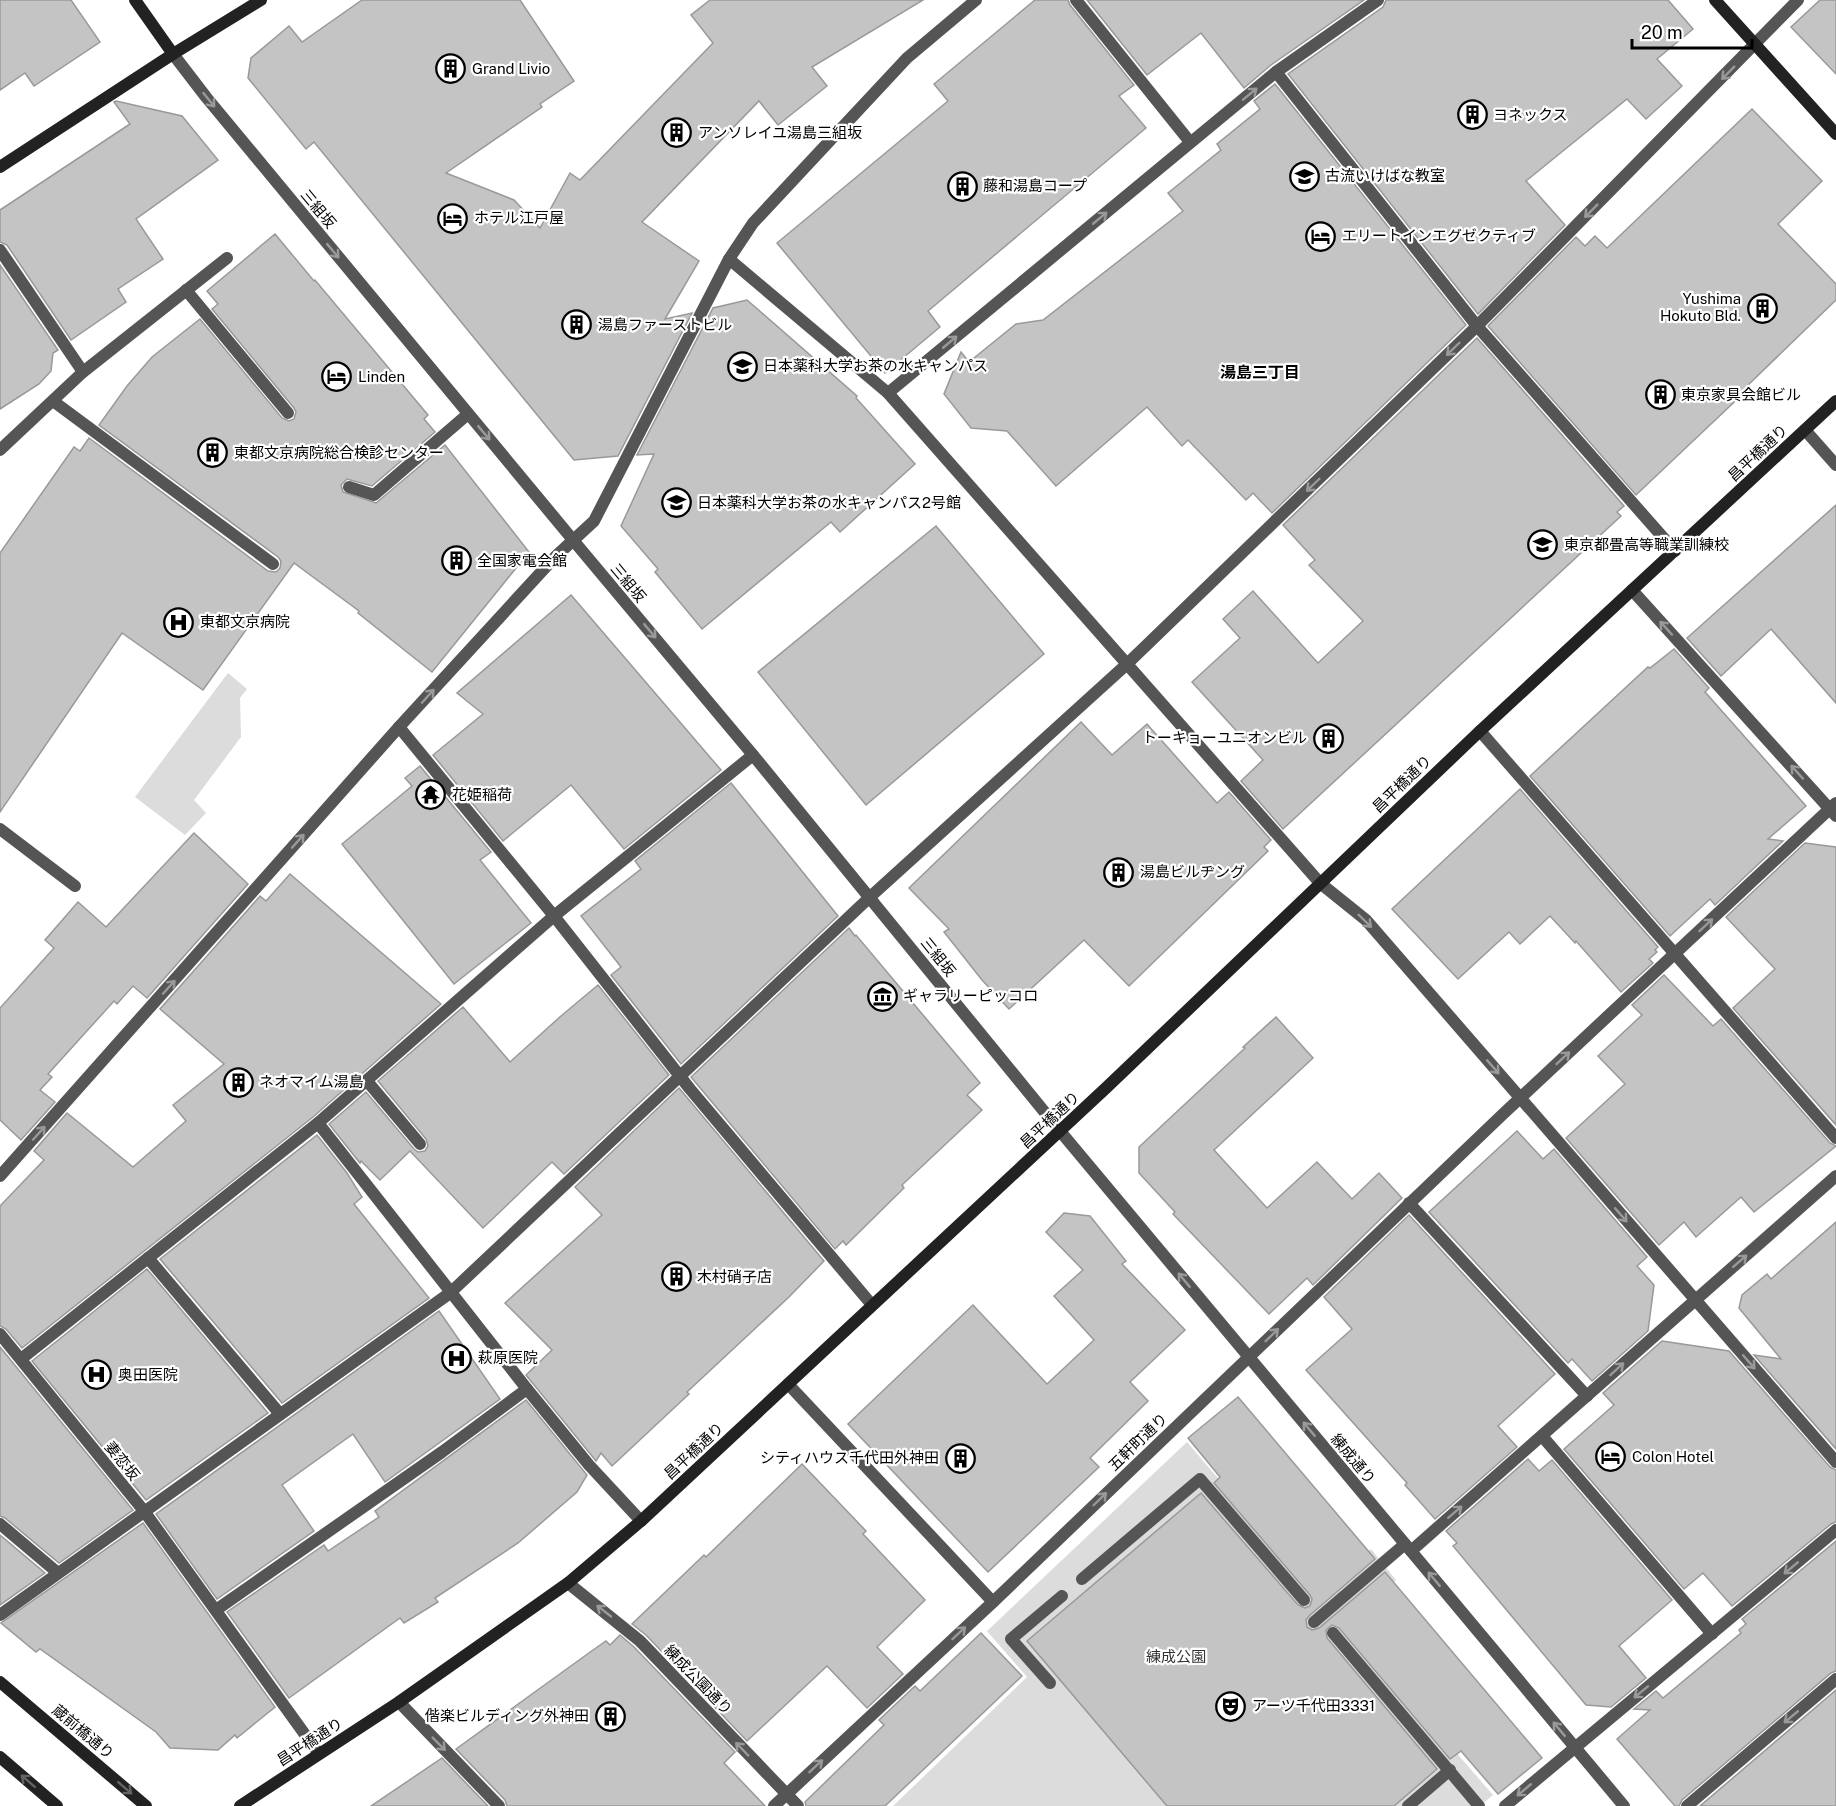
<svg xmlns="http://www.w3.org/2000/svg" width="1836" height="1806" font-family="'Public Sans','Noto Sans JP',sans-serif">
  <rect width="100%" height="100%" fill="#fff"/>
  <g fill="#dcdcdc">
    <polygon points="228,673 247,689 240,698 241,737 194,800 206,813 185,835 135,797"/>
    <polygon points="1187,1442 1317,1594 1371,1549 1396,1580 1344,1623 1493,1795 1480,1806 893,1806 1027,1677 987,1631"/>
  </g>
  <g fill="#c4c4c4" stroke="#999" stroke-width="1.5">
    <polygon points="0,0 71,0 100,42 34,86 25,73 0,90"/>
    <polygon points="362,0 520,0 574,81 540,104 542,107 446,173 514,200 540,228 570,173 580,180 713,43 691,15 710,0 923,0 812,67 827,86 778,125 759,101 642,222 699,261 665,319 692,313 618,456 574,460 314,142 306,149 248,78 251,58 289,26 302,42"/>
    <polygon points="1035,0 1068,0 1070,5 1134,85 1119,96 1146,128 928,311 940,327 885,373 777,243 948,101 934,84"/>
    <polygon points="1087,0 1364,0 1271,65 1244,88 1201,33 1147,75"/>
    <polygon points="1386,0 1668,0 1693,29 1657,59 1682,86 1646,119 1627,99 1526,181 1565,225 1478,314 1288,74 1383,7"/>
    <polygon points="1820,0 1836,0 1836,74 1791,27"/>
    <polygon points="1275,84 1466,325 1272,513 1253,493 1246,500 1188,440 1182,446 1147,407 1056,486 1007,431 971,428 944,394 961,352 969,362 1016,324 1043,320 1183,211 1168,193 1221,150 1217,144 1260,109 1254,101"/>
    <polygon points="116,101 182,116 218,160 136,219 163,259 118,289 126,302 71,340 7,245 0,242 0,210 130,124 114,102"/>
    <polygon points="1752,109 1822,181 1778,224 1836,284 1836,300 1746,387 1748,389 1636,495 1488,326 1576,237 1585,246 1595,236 1607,248"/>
    <polygon points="275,234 314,281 315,280 428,415 424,419 435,432 372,486 347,479 341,485 343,492 376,503 445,445 529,552 432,672 358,613 359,611 294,563 203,690 122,633 0,812 0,553 74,447 80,451 89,438 268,571 276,572 280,568 281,561 278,557 99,425 127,386 152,357 200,319 282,418 289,421 294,419 296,412 294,408 212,309 218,304 207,291"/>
    <polygon points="0,265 58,350 53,353 51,371 39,384 0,409"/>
    <polygon points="747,300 857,396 856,398 915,464 840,532 831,522 702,629 655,572 658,569 621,526 654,454 637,455 713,308"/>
    <polygon points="1477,338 1624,506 1617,512 1621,516 1283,829 1241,781 1263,760 1192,682 1240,638 1223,619 1253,591 1318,663 1363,621 1309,565 1315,560 1283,525"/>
    <polygon points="1836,505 1836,703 1771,629 1721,676 1687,638"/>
    <polygon points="936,526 1044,654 866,805 758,672"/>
    <polygon points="571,595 721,770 624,849 571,785 503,841 433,755 483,714 457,693"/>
    <polygon points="1674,649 1709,688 1705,692 1806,806 1768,839 1783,841 1715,905 1710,899 1670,936 1530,776 1648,667 1650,668"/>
    <polygon points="1081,722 1112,755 1147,724 1217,803 1229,792 1271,840 1264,847 1268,851 1129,986 1084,940 1009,1009 982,980 944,932 949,929 909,888"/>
    <polygon points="420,766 491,852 480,860 531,923 454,984 342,844 412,786 405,778"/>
    <polygon points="731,783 838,916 681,1064 611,975 621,967 581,916 641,869 635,861"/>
    <polygon points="1520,789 1658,947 1655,950 1657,952 1649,959 1653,963 1621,992 1576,941 1575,943 1550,916 1520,944 1509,932 1458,979 1392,909"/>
    <polygon points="194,833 248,884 147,998 133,986 117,1004 114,1001 48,1074 52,1077 40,1090 55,1102 21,1140 0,1120 0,1008 54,948 45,940 78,902 106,927"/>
    <polygon points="1805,843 1836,847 1836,1125 1733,1008 1775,969 1726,917"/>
    <polygon points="290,874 441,1004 313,1117 22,1348 6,1329 0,1326 0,1206 44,1160 34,1151 67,1113 133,1167 186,1121 173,1105 224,1064 160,1009 260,896 266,901"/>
    <polygon points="849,928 855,936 856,935 980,1083 967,1095 982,1110 902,1185 904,1188 846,1245 843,1241 835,1249 691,1077"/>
    <polygon points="1664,975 1713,1026 1721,1019 1830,1143 1836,1146 1754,1212 1741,1197 1696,1237 1684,1222 1659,1245 1566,1138 1625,1084 1598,1056 1642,1015 1632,1005"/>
    <polygon points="598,985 669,1075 564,1174 552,1162 483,1228 410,1151 380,1180 361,1161 360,1163 329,1124 366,1092 414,1149 418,1152 425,1151 428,1146 426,1139 378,1081 463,1007 510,1062 561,1016"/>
    <polygon points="1276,1017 1313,1058 1214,1150 1267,1208 1317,1162 1352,1199 1379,1173 1402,1198 1313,1285 1307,1278 1269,1314 1173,1214 1175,1212 1139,1173 1139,1147 1245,1048 1243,1047"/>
    <polygon points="679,1088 824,1261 789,1297 687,1392 689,1394 612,1466 601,1453 596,1461 526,1375 552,1350 505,1303 602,1215 575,1187"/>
    <polygon points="1517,1131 1543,1159 1554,1149 1647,1257 1637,1266 1654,1285 1648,1331 1592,1381 1572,1359 1568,1363 1429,1212"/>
    <polygon points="317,1135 347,1173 362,1197 354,1204 429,1298 282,1403 160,1259"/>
    <polygon points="1064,1213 1090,1216 1126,1261 1122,1264 1185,1330 1130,1382 1148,1401 1090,1458 1099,1467 988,1572 848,1424 973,1305 1047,1384 1094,1340 1054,1296 1083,1270 1046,1232"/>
    <polygon points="1409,1215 1555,1374 1498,1426 1517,1447 1435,1519 1405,1485 1407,1483 1306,1370 1352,1329 1324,1297"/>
    <polygon points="1836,1222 1836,1449 1754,1355 1781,1359 1739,1308 1742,1295 1767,1274 1771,1279"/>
    <polygon points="147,1269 268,1413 146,1500 32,1361"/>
    <polygon points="439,1311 500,1399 385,1482 353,1434 282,1485 314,1531 217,1599 156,1514"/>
    <polygon points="1662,1341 1729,1351 1830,1467 1836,1470 1836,1522 1831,1524 1732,1606 1703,1573 1684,1589 1564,1449 1614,1405 1603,1393"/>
    <polygon points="0,1347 133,1510 59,1563 5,1518 0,1516"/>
    <polygon points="1238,1397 1375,1559 1309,1616 1306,1620 1307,1627 1312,1630 1319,1628 1385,1572 1542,1758 1498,1794 1461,1751 1450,1759 1339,1628 1332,1625 1326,1630 1327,1638 1437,1769 1394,1806 1167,1806 1027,1641 1201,1493 1298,1605 1305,1608 1310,1606 1312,1599 1310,1595 1214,1483 1220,1477 1188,1438"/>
    <polygon points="526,1400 587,1475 577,1492 518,1543 435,1598 438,1602 404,1623 400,1618 289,1698 227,1612 324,1545 328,1551 379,1517 375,1511"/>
    <polygon points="1528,1459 1539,1471 1552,1460 1672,1600 1619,1646 1646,1678 1611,1707 1586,1705 1453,1546 1457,1543 1446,1531"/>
    <polygon points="802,1464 866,1531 863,1534 925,1600 877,1647 903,1674 867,1708 827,1666 747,1741 646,1635 632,1624 704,1555 706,1557"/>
    <polygon points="143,1523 275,1707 237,1738 235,1735 218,1750 170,1748 156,1732 40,1649 36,1652 1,1623"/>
    <polygon points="0,1535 45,1573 0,1605"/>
    <polygon points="1836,1541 1836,1671 1831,1673 1682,1800 1679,1806 1675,1806 1617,1739 1650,1710 1634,1709 1656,1691 1663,1698 1741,1633 1739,1630 1746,1624 1742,1619"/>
    <polygon points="981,1633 1022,1676 885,1806 806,1806 805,1802 884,1725 879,1720 915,1686 920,1691"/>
    <polygon points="620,1635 634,1647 735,1752 724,1763 765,1806 507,1806 505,1800 456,1749 593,1650 606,1641 610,1645"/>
    <polygon points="1836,1690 1836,1806 1700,1806"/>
    <polygon points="442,1758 488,1806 371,1806"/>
  </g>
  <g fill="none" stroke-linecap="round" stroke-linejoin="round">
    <g stroke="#555" stroke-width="12">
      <polyline points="1076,0 1190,142"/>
      <polyline points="0,250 83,372"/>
      <polyline points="186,290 288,413"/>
      <polyline points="53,401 273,564"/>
      <polyline points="1805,430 1836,465"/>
      <polyline points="349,487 374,495 468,414"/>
      <polyline points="1480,731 1836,1138"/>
      <polyline points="367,1081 420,1144"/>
      <polyline points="1409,1203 1587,1396"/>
      <polyline points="148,1258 280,1414"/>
      <polyline points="21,1359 318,1123 554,916 753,755"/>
      <polyline points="788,1384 993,1602"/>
      <polyline points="1542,1436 1712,1634"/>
      <polyline points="0,1524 58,1573"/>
      <polyline points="1082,1579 1200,1479 1304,1600"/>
      <polyline points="1314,1622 1405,1544"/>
      <polyline points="1333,1633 1479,1806"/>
      <polyline points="1050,1683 1011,1639 1062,1596"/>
      <polyline points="1408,1806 1450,1770"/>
    </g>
    <g stroke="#555" stroke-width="12">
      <polyline points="173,54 206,97 573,540 753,755 1060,1131 1624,1806"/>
      <polyline points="1276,72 1477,326 1675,551"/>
      <polyline points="729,259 888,393 1320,883 1366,920 1836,1462"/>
      <polyline points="888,393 1276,72 1378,0"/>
      <polyline points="0,450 83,372 227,258"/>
      <polyline points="1632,590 1836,816"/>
      <polyline points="399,727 554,916 690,1089 872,1305"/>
      <polyline points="0,829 75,886"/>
      <polyline points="318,1123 527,1389 589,1465 641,1521"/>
      <polyline points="0,1176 399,727 555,557 594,521 729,259 753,223 907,58 976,0"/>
      <polyline points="0,1334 144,1511 319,1754"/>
      <polyline points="1411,1551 1836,1176"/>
      <polyline points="568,1583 640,1641 798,1806"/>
      <polyline points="216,1610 442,1452 527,1389"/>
      <polyline points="0,1615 450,1293 870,897 1127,664 1477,326 1798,0"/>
      <polyline points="399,1702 499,1806"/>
      <polyline points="774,1806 993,1602 1502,1115 1836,803"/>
      <polyline points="1505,1806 1836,1530"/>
      <polyline points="1687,1806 1836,1679"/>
    </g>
    <g stroke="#222" stroke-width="12">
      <polyline points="135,0 173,54"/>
      <polyline points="1715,0 1836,134"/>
      <polyline points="0,167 173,54 261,0"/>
      <polyline points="0,1682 146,1806"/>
      <polyline points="0,1757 57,1806"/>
      <polyline points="240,1806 399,1702 568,1583 641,1521 1107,1087 1480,731 1836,401"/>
    </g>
  </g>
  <defs><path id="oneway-shaft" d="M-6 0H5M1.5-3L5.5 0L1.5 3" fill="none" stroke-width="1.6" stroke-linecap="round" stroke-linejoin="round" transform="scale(1.5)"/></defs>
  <g stroke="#999">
    <use href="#oneway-shaft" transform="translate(1728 73) rotate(135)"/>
    <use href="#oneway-shaft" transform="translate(1250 94) rotate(-39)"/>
    <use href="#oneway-shaft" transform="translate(209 100) rotate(51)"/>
    <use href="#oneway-shaft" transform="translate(1591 211) rotate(135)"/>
    <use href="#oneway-shaft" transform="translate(1100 218) rotate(-40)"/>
    <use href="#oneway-shaft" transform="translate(333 251) rotate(50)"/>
    <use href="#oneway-shaft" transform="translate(950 342) rotate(-40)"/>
    <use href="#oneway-shaft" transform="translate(1453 349) rotate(136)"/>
    <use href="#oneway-shaft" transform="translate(484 433) rotate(50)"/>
    <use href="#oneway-shaft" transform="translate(1313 485) rotate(136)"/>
    <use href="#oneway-shaft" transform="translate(1666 628) rotate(-132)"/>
    <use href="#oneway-shaft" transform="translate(650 631) rotate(50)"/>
    <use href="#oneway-shaft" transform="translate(428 696) rotate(-48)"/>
    <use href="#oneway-shaft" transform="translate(1797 772) rotate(-132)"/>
    <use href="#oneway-shaft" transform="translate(298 841) rotate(-48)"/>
    <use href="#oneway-shaft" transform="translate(1365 921) rotate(44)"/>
    <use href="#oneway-shaft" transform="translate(1706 925) rotate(-43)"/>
    <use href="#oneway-shaft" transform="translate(169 987) rotate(-48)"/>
    <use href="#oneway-shaft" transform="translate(1563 1058) rotate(-43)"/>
    <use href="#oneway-shaft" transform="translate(1493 1067) rotate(49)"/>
    <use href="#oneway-shaft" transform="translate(39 1133) rotate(-48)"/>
    <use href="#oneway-shaft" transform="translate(1621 1215) rotate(49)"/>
    <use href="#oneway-shaft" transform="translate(1740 1261) rotate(-41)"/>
    <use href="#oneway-shaft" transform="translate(1184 1280) rotate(-130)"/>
    <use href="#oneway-shaft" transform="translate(1272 1335) rotate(-44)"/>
    <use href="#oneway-shaft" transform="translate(1749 1362) rotate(49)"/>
    <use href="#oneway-shaft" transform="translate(1617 1369) rotate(-42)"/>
    <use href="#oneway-shaft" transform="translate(1309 1429) rotate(-130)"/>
    <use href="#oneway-shaft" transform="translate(1100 1499) rotate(-44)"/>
    <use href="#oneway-shaft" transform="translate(1455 1512) rotate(-41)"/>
    <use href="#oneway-shaft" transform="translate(1791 1568) rotate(140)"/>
    <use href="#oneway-shaft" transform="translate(1434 1579) rotate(-130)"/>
    <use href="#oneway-shaft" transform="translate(604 1611) rotate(-142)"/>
    <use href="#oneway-shaft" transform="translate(959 1633) rotate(-43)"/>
    <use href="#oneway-shaft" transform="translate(1641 1692) rotate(141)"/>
    <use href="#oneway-shaft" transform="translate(1791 1717) rotate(140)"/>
    <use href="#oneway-shaft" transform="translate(1559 1729) rotate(-130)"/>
    <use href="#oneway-shaft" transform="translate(439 1744) rotate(45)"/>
    <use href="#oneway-shaft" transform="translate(742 1749) rotate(-134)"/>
    <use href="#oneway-shaft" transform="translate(816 1766) rotate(-43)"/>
    <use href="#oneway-shaft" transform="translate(1524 1790) rotate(140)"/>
  </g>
  <g stroke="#646464">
    <use href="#oneway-shaft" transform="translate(28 1781) rotate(-139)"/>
    <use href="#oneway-shaft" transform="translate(125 1788) rotate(41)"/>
  </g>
  <defs>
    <symbol id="building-ring" viewBox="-11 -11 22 22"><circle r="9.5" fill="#fff" stroke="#000" stroke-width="1.5"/><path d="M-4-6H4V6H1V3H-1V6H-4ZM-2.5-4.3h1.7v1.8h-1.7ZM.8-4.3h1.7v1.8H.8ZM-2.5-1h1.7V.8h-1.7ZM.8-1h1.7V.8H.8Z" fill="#000"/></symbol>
    <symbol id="school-ring" viewBox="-11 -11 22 22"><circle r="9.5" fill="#fff" stroke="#000" stroke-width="1.5"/><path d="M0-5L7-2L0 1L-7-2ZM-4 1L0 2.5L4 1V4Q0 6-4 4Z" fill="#000"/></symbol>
    <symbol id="hotel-ring" viewBox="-11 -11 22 22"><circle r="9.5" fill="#fff" stroke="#000" stroke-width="1.5"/><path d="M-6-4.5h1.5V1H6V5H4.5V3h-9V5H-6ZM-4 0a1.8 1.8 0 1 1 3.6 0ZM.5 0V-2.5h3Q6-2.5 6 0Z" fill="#000"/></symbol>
    <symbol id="university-ring" viewBox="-11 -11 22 22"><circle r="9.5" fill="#fff" stroke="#000" stroke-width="1.5"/><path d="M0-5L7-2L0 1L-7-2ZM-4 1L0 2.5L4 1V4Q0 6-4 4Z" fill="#000"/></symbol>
    <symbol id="hospital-ring" viewBox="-11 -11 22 22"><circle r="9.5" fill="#fff" stroke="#000" stroke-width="1.5"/><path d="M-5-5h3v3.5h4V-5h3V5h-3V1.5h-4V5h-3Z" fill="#000"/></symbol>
    <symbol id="temple-ring" viewBox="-11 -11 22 22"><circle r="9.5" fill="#fff" stroke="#000" stroke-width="1.5"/><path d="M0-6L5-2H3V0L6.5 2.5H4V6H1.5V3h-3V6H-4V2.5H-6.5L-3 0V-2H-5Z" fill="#000"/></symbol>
    <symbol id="museum-ring" viewBox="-11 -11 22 22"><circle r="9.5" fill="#fff" stroke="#000" stroke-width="1.5"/><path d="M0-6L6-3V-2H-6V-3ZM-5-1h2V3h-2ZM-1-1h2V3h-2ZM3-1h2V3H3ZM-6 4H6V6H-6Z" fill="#000"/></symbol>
    <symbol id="theatre-ring" viewBox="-11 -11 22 22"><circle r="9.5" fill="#fff" stroke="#000" stroke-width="1.5"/><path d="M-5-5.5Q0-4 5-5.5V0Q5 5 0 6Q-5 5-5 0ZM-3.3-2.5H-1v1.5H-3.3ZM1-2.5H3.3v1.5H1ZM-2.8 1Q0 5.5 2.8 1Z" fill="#000"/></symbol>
  </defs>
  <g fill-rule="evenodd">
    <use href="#building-ring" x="434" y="52" width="33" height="33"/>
    <use href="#building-ring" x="1456" y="98" width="33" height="33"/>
    <use href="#building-ring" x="660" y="116" width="33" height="33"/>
    <use href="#school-ring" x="1288" y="160" width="33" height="33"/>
    <use href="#building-ring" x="946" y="170" width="33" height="33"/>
    <use href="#hotel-ring" x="436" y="202" width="33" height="33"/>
    <use href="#hotel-ring" x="1304" y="220" width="33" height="33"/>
    <use href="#building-ring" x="1746" y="292" width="33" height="33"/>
    <use href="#building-ring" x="560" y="308" width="33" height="33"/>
    <use href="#university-ring" x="726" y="350" width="33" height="33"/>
    <use href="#hotel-ring" x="320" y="360" width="33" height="33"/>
    <use href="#building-ring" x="1644" y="378" width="33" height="33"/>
    <use href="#building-ring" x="196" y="436" width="33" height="33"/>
    <use href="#university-ring" x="660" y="486" width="33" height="33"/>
    <use href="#school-ring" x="1526" y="528" width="33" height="33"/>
    <use href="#building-ring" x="440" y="544" width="33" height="33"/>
    <use href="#hospital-ring" x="162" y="606" width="33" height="33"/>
    <use href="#building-ring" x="1312" y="722" width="33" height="33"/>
    <use href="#temple-ring" x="414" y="778" width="33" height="33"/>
    <use href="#building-ring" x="1102" y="856" width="33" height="33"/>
    <use href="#museum-ring" x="866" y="980" width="33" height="33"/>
    <use href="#building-ring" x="222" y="1066" width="33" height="33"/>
    <use href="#building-ring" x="660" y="1260" width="33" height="33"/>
    <use href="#hospital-ring" x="440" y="1342" width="33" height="33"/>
    <use href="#hospital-ring" x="80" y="1358" width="33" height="33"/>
    <use href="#hotel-ring" x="1594" y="1440" width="33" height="33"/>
    <use href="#building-ring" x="944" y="1442" width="33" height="33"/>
    <use href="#theatre-ring" x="1214" y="1690" width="33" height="33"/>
    <use href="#building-ring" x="594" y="1700" width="33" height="33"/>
  </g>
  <g text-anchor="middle" stroke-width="4.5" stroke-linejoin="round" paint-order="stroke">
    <g font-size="15" fill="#000" stroke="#fff" text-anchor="start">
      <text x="472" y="74">Grand Livio</text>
      <text x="1493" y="120">ヨネックス</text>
      <text x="698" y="138">アンソレイユ湯島三組坂</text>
      <text x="1325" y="181">古流いけばな教室</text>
      <text x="983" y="191">藤和湯島コープ</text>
      <text x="474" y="223">ホテル江戸屋</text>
      <text x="1342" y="241">エリートインエグゼクティブ</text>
      <text x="1741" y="304" text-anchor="end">Yushima<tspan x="1741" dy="17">Hokuto Bld.</tspan></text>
      <text x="598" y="330">湯島ファーストビル</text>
      <text x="763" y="371">日本薬科大学お茶の水キャンパス</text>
      <text x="358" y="382">Linden</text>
      <text x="1681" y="400">東京家具会館ビル</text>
      <text x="234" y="458">東都文京病院総合検診センター</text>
      <text x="697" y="508">日本薬科大学お茶の水キャンパス2号館</text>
      <text x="1564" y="550">東京都畳高等職業訓練校</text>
      <text x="477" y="566">全国家電会館</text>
      <text x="200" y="627">東都文京病院</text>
      <text x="1307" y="743" text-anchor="end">トーキョーユニオンビル</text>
      <text x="452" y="800">花姫稲荷</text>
      <text x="1140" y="877">湯島ビルヂング</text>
      <text x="903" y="1001">ギャラリーピッコロ</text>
      <text x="259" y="1087">ネオマイム湯島</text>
      <text x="697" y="1282">木村硝子店</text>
      <text x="478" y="1363">萩原医院</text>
      <text x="118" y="1380">奥田医院</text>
      <text x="1632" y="1462">Colon Hotel</text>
      <text x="939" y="1463" text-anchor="end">シティハウス千代田外神田</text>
      <text x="1252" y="1711">アーツ千代田3331</text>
      <text x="589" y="1721" text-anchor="end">偕楽ビルディング外神田</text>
    </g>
    <g font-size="15" fill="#000" stroke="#fff">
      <text transform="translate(318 209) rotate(50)" y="5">三組坂</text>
      <text transform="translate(1758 453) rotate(-43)" y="5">昌平橋通り</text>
      <text transform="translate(628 583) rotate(50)" y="5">三組坂</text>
      <text transform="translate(1402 784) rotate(-44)" y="5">昌平橋通り</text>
      <text transform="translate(938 957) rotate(51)" y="5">三組坂</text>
      <text transform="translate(1050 1120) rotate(-43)" y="5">昌平橋通り</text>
      <text transform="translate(1138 1442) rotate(-44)" y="5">五軒町通り</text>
      <text transform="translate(694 1451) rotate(-43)" y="5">昌平橋通り</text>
      <text transform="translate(1353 1459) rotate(50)" y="5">練成通り</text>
      <text transform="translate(122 1461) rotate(51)" y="5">妻恋坂</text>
      <text transform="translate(698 1680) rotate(46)" y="5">練成公園通り</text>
      <text transform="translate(83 1732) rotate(40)" y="5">蔵前橋通り</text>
      <text transform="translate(310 1742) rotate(-33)" y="5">昌平橋通り</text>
    </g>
    <g font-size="15" fill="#333" stroke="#fff">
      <text x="1176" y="1662">練成公園</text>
    </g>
    <g font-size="16" font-weight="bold" fill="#000" stroke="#fff">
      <text x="1260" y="378">湯島三丁目</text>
    </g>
  </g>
  <path d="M1632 39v9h120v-9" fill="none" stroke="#000000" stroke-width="3"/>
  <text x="1641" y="39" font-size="18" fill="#000000" stroke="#ffffff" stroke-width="4.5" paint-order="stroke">20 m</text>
</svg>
